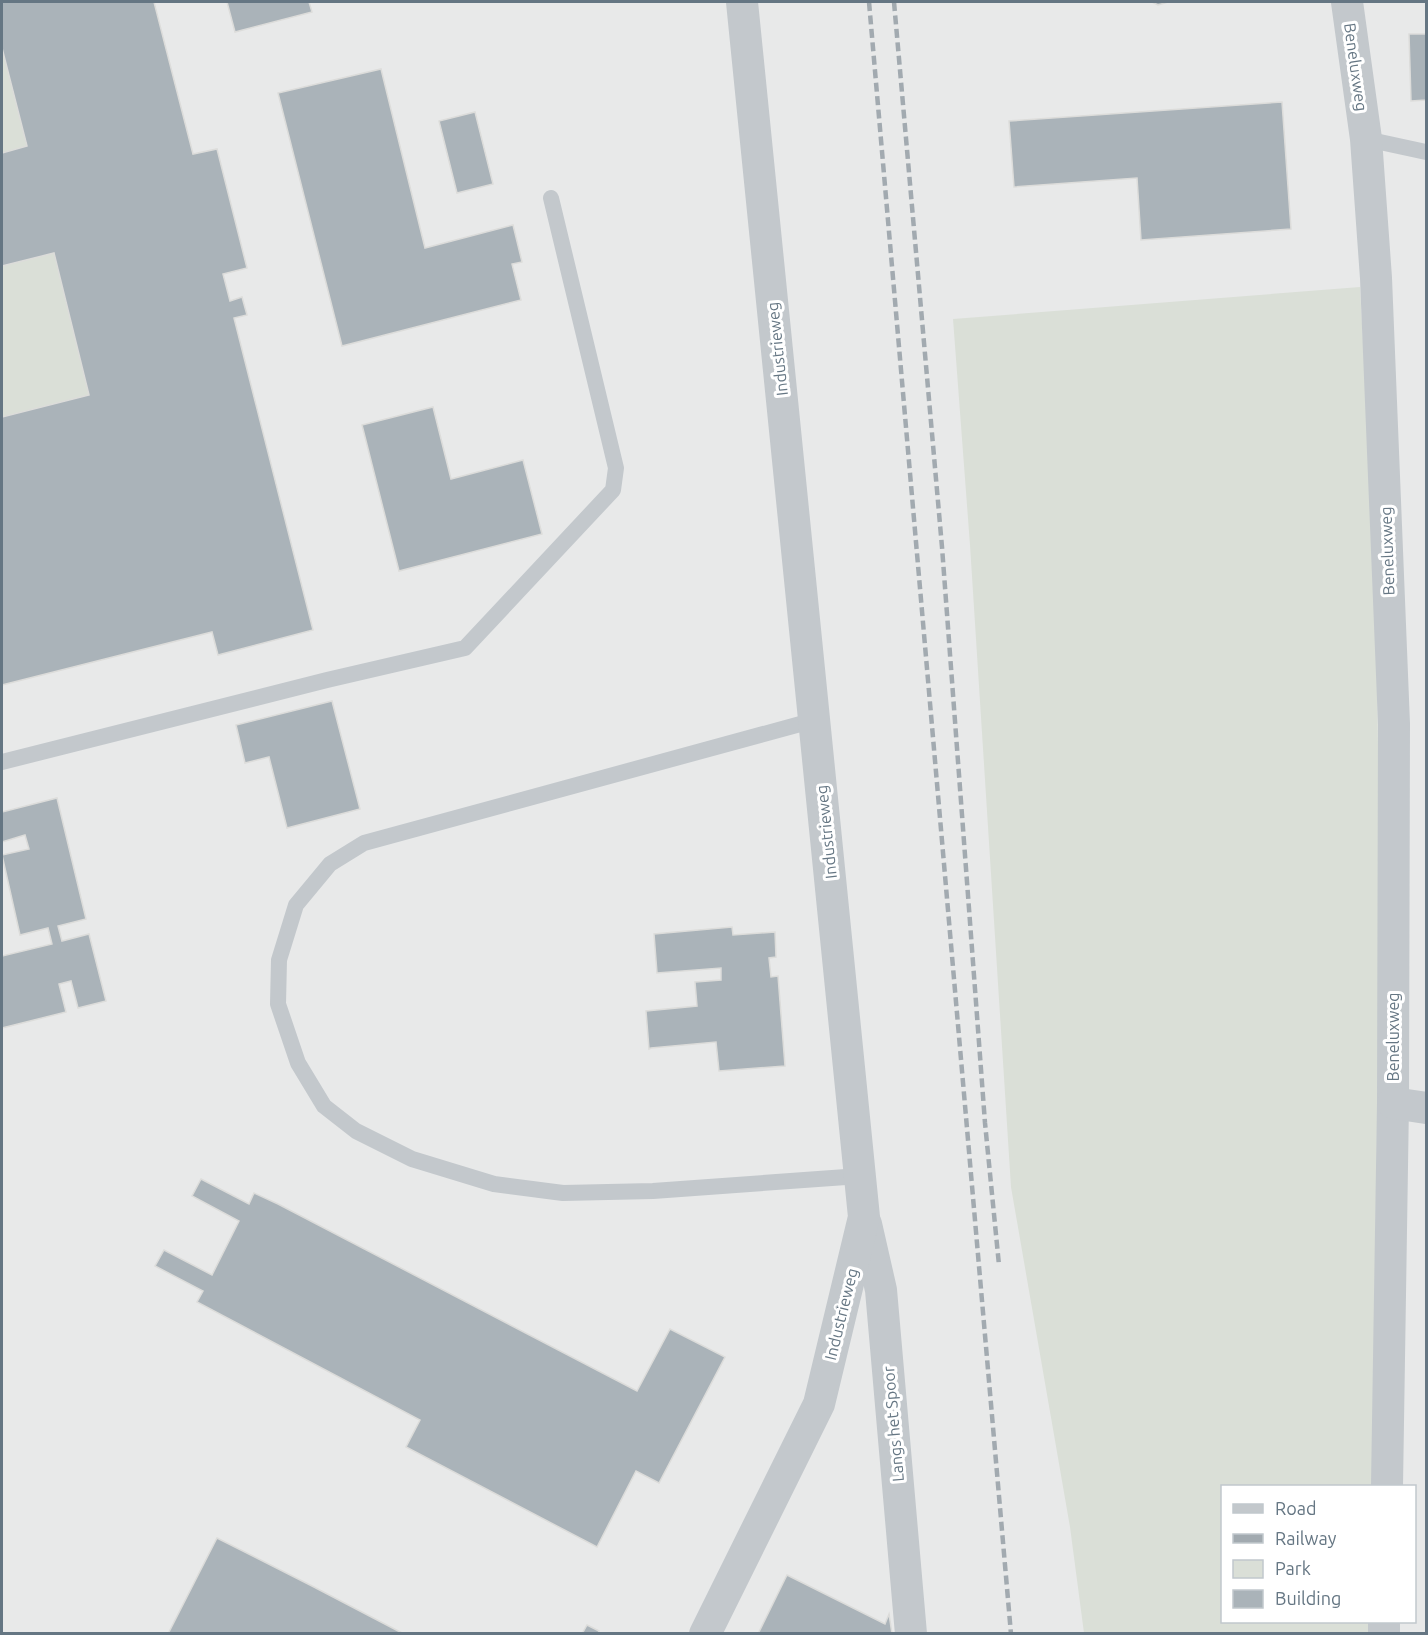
<svg xmlns="http://www.w3.org/2000/svg" width="1428" height="1635" font-family="Ubuntu,sans-serif">
  <rect width="100%" height="100%" fill="#fafaf8"/>
  <path fill="#e8e9e9" fill-rule="evenodd" d="M 2,2 L 1426,2 L 1426,1633 L 2,1634 ZM 1222,1486 L 1414,1486 L 1414,1622 L 1222,1622 Z"/>
  <g fill="#dadfd7">
    <polygon points="2,48 27,146 2,153"/>
    <polygon points="54,253 89,395 2,417 2,266"/>
    <polygon points="1360,287 1376,579 1380,911 1372,1486 1222,1486 1222,1622 1371,1622 1371,1633 1084,1633 1070,1527 1011,1187 970,545 953,319"/>
  </g>
  <g fill="#aab3b9" stroke="#dcdcda" stroke-width="1.5">
    <polygon points="2,2 154,2 193,154 217,149 247,268 223,274 230,301 242,297 247,315 234,318 313,630 218,655 212,632 2,685 2,417 89,395 54,253 2,266 2,153 27,146 2,48"/>
    <polygon points="227,2 309,2 312,12 235,32"/>
    <polygon points="1152,2 1168,2 1158,5"/>
    <polygon points="1409,34 1426,34 1426,100 1411,101"/>
    <polygon points="381,69 425,248 513,225 522,262 512,264 521,300 342,346 278,93"/>
    <polygon points="1282,102 1291,229 1141,240 1137,178 1014,187 1009,121"/>
    <polygon points="475,112 493,184 457,193 439,121"/>
    <polygon points="433,407 451,479 523,460 542,534 399,571 362,425"/>
    <polygon points="332,701 360,809 287,828 269,757 245,763 236,725"/>
    <polygon points="57,798 86,919 58,926 62,941 89,934 106,1001 78,1008 71,981 59,984 66,1012 2,1028 2,956 52,944 48,928 20,935 2,855 29,849 25,835 2,842 2,812"/>
    <polygon points="732,927 733,935 775,932 776,957 769,958 771,977 778,976 785,1066 719,1071 716,1042 651,1048 649,1049 646,1011 697,1006 695,982 721,980 721,968 657,973 654,934"/>
    <polygon points="201,1179 249,1204 254,1193 278,1204 637,1391 670,1329 725,1357 659,1483 636,1471 597,1547 406,1447 420,1420 197,1302 203,1291 155,1266 164,1250 212,1275 239,1221 192,1196"/>
    <polygon points="217,1538 312,1586 404,1634 168,1634"/>
    <polygon points="787,1575 885,1624 889,1614 892,1634 758,1634"/>
    <polygon points="587,1625 599,1631 598,1634 582,1634"/>
  </g>
  <g fill="none" stroke-linecap="round" stroke-linejoin="round">
    <g stroke="#c3c8cc" stroke-width="16">
      <polyline points="1366,139 1426,152"/>
      <polyline points="815,720 364,843 330,864 296,905 279,960 278,1004 298,1063 324,1106 356,1131 412,1159 494,1184 563,1193 653,1191 860,1176"/>
      <polyline points="2,762 327,680 465,648 613,490 616,468 551,198"/>
    </g>
    <g stroke="#c3c8cc" stroke-width="32">
      <polyline points="1347,2 1366,139 1376,278 1394,724 1393,1103 1387,1486"/>
      <polyline points="1393,1103 1426,1108"/>
      <polyline points="866,1224 881,1290 911,1634"/>
      <polyline points="705,1634 819,1404 864,1217 742,2"/>
      <polyline points="1384,1634 1384,1622"/>
    </g>
    <g stroke="#a2aab0" stroke-width="4.5" stroke-dasharray="9 4.5" stroke-linecap="butt">
      <polyline points="869,2 1011,1634"/>
      <polyline points="894,2 942,547 985,1123 999,1265"/>
    </g>
  </g>
  <g text-anchor="middle" stroke-width="6" stroke-linejoin="round" paint-order="stroke">
    <g font-size="16" fill="#657683" stroke="#fff">
      <text transform="translate(1356 67) rotate(82)" y="6">Beneluxweg</text>
      <text transform="translate(777 349) rotate(-96)" y="6">Industrieweg</text>
      <text transform="translate(1387 551) rotate(-92)" y="6">Beneluxweg</text>
      <text transform="translate(826 832) rotate(-96)" y="6">Industrieweg</text>
      <text transform="translate(1393 1037) rotate(-90)" y="6">Beneluxweg</text>
      <text transform="translate(841 1314) rotate(-76)" y="6">Industrieweg</text>
      <text transform="translate(893 1424) rotate(-95)" y="6">Langs het Spoor</text>
    </g>
  </g>
  <rect width="1428" height="1635" fill="none" stroke="#657683" stroke-width="6"/>
  <rect x="1221" y="1485" width="195" height="138" fill="#ffffff" stroke="#c1c8cd" stroke-width="1.5"/>
  <rect x="1233" y="1504" width="30" height="9" fill="#c3c8cc" stroke="#c1c8cd" stroke-width="1.5"/>
  <text x="1275" y="1515" font-size="18" fill="#657683">Road</text>
  <rect x="1233" y="1534" width="30" height="9" fill="#a2aab0" stroke="#c1c8cd" stroke-width="1.5"/>
  <text x="1275" y="1545" font-size="18" fill="#657683">Railway</text>
  <rect x="1233" y="1560" width="30" height="18" fill="#dadfd7" stroke="#c1c8cd" stroke-width="1.5"/>
  <text x="1275" y="1575" font-size="18" fill="#657683">Park</text>
  <rect x="1233" y="1590" width="30" height="18" fill="#aab3b9" stroke="#c1c8cd" stroke-width="1.5"/>
  <text x="1275" y="1605" font-size="18" fill="#657683">Building</text>
</svg>
